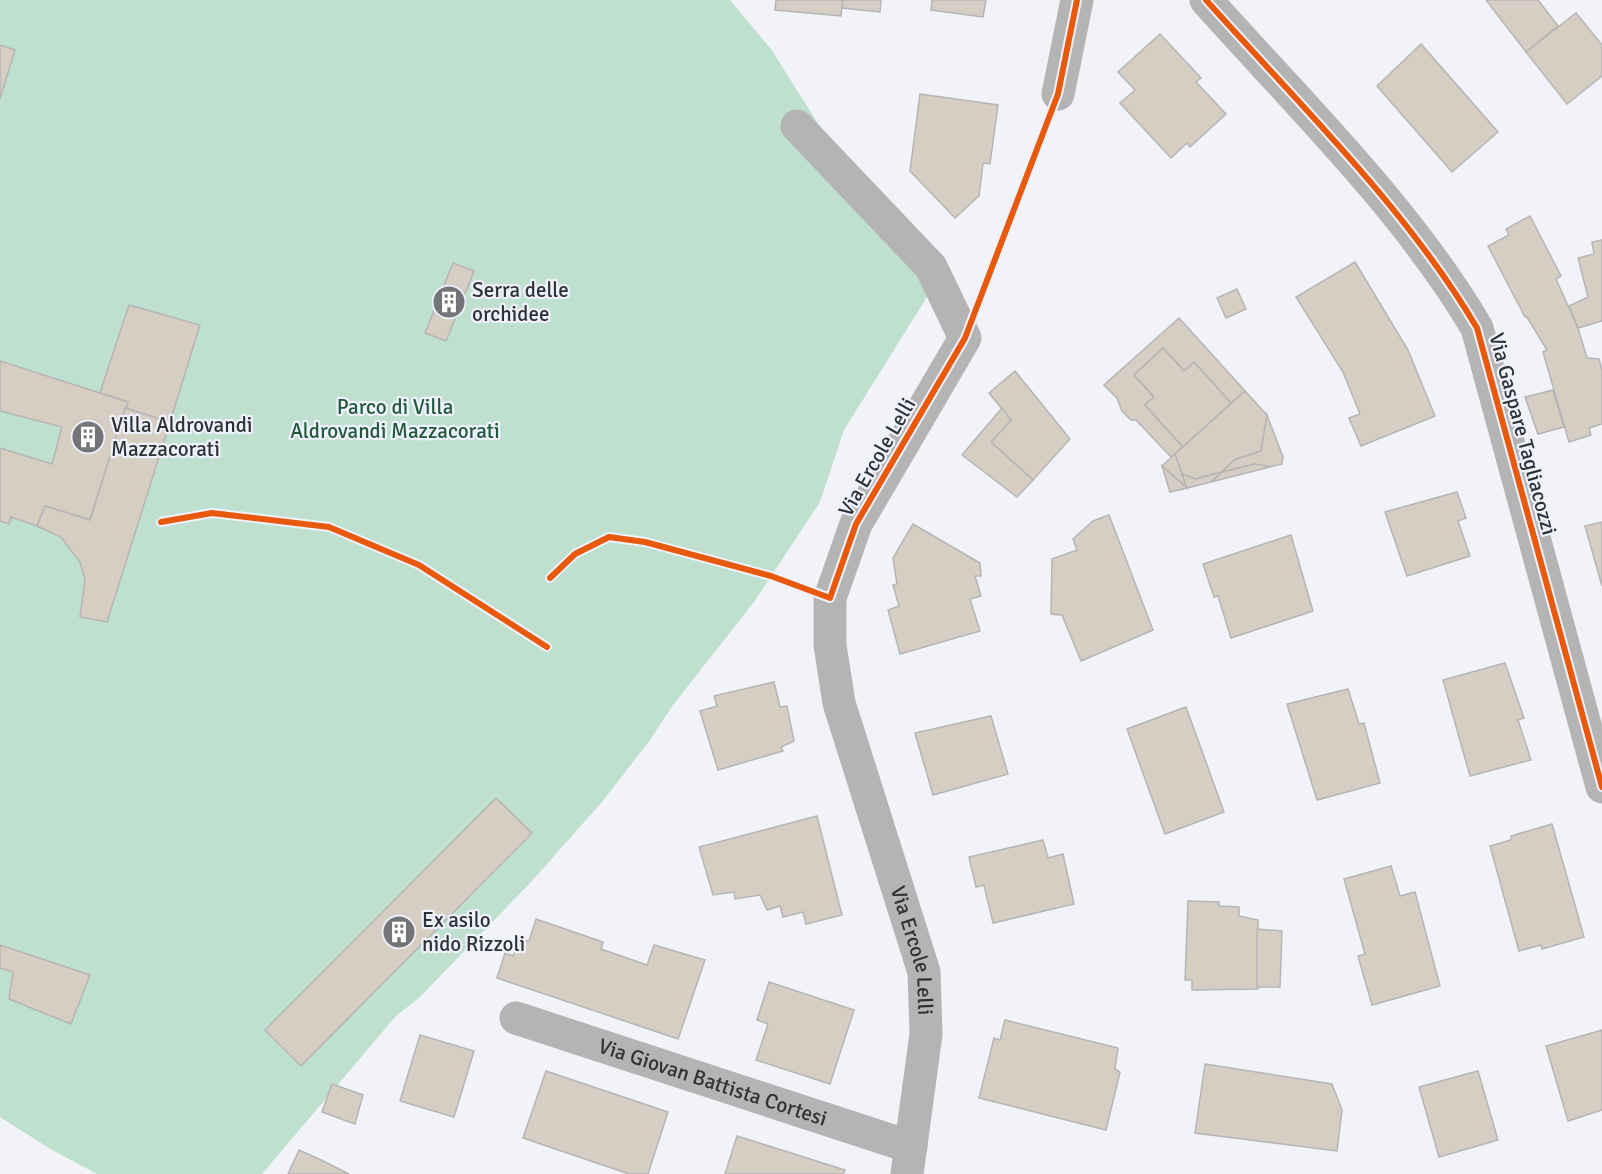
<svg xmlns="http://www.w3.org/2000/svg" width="1602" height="1174" font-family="Signika,sans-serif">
  <rect width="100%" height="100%" fill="#f2f3f9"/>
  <polygon fill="#bfe0ce" points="0,0 730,0 771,49 836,152 932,289 844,430 820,502 754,602 673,705 650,740 602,802 530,883 420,997 396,1016 262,1174 97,1174 52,1150 0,1117"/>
  <g fill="#d6cec3" stroke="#b6b5b6" stroke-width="1.5">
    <polygon points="776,0 843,0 841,16 775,10"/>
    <polygon points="843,0 881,0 880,12 842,8"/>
    <polygon points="932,0 986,0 983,17 931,10"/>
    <polygon points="1486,0 1538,0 1558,26 1526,52"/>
    <polygon points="1576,13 1602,45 1602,76 1567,104 1526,52"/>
    <polygon points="1160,34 1201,78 1196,82 1226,114 1190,147 1187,143 1171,158 1120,103 1135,90 1118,72"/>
    <polygon points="1421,44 1498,132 1452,172 1377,86"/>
    <polygon points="0,45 15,50 0,99"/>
    <polygon points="920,94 998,105 990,164 983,163 979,196 955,218 910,171"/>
    <polygon points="1530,216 1561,276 1556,279 1578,328 1587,358 1599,359 1602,370 1602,424 1589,428 1591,435 1569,442 1543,352 1547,350 1527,317 1525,317 1488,246 1509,235 1506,229"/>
    <polygon points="1602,240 1602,321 1578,328 1569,306 1588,297 1578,258 1594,254 1592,242"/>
    <polygon points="1355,262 1408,350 1435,416 1361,446 1349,418 1360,414 1343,372 1296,297"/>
    <polygon points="453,263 474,271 446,341 425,333"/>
    <polygon points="1237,289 1246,309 1226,318 1217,298"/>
    <polygon points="129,305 200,325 170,422 125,408 128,402 100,393"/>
    <polygon points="1179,318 1245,391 1231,403 1194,362 1184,371 1163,348 1134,375 1154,397 1145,405 1183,447 1171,457 1136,420 1131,420 1122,411 1117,398 1104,385"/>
    <polygon points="1163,348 1184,371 1194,362 1231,403 1183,447 1145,405 1154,397 1134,375"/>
    <polygon points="0,361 128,402 90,520 45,506 37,526 11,517 9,524 0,521 0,448 52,464 62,427 0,411"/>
    <polygon points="1015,371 1070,439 1033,480 991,442 1011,420 989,393"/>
    <polygon points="1553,390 1564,427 1538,434 1525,397"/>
    <polygon points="1245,391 1267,415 1261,451 1234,460 1222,472 1195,479 1182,474 1175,454"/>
    <polygon points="125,408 170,422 107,622 80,617 85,580 80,562 61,537 37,526 45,506 90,520"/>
    <polygon points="1002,408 1011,420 991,442 1033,480 1017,497 962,455"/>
    <polygon points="1267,415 1283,457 1282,464 1270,467 1255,464 1222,472 1234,460 1261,451"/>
    <polygon points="1175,454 1182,474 1187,488 1162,466"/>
    <polygon points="1255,464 1270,467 1211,482 1222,472"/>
    <polygon points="1162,466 1187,488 1170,492"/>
    <polygon points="1222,472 1211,482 1187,488 1182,474 1195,479"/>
    <polygon points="1457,492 1466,518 1458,521 1470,556 1407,576 1385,512"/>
    <polygon points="1109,515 1153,630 1081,661 1062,615 1051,614 1052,559 1077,550 1073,539 1093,521"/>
    <polygon points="1602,522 1602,586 1585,526"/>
    <polygon points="913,524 980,563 981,576 975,576 981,596 970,599 980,631 900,654 888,610 899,606 893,585 897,584 893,558"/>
    <polygon points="1291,535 1313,611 1231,638 1218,596 1214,597 1203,564"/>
    <polygon points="1505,663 1524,718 1518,720 1531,760 1470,776 1443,680"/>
    <polygon points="774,682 780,707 787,706 794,741 781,747 783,751 718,770 700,711 717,706 714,696"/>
    <polygon points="1348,689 1359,724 1364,723 1380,783 1317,800 1287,704"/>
    <polygon points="1186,707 1224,812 1165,834 1127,729"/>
    <polygon points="991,716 1008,774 933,795 915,733"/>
    <polygon points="496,798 532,833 301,1066 265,1030"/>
    <polygon points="817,816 842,915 806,924 803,912 783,917 780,906 767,910 760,895 735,899 734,892 713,895 699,847"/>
    <polygon points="1552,824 1584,937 1542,949 1541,945 1519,951 1490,846 1511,840 1511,836"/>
    <polygon points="1043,840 1048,858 1063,854 1074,904 993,923 984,885 976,887 969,857"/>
    <polygon points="1391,866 1400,896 1415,892 1440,986 1372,1005 1358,956 1365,954 1344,879"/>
    <polygon points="1188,901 1219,902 1219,906 1239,907 1239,916 1258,920 1258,989 1192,990 1192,980 1185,980"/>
    <polygon points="536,919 603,942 601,949 647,965 654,945 705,960 678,1039 497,978 505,953 513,956 519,940 529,941"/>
    <polygon points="1257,929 1282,931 1280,987 1257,987"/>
    <polygon points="0,945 90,975 71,1024 9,999 13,972 0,968"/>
    <polygon points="769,982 854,1010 830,1084 756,1060 768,1024 757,1020"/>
    <polygon points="1005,1020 1118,1048 1115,1069 1120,1072 1106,1130 979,1098 994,1038 1000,1040"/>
    <polygon points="1602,1030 1602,1110 1568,1121 1546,1046"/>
    <polygon points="420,1035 474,1051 454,1117 400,1101"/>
    <polygon points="1205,1064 1332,1084 1342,1110 1337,1151 1195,1133"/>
    <polygon points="546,1071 668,1112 648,1174 629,1174 523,1138"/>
    <polygon points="1478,1071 1498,1140 1439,1157 1419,1087"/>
    <polygon points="332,1084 363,1095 355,1124 322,1112"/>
    <polygon points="737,1136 845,1170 843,1174 725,1174"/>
    <polygon points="299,1150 319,1159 349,1174 288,1174"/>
  </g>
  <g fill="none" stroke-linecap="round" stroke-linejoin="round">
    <g stroke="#b3b4b3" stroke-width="33">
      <path d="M 1206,0 C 1298,103 1407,209 1477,328 L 1602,787"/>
      <polyline points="1058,94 1077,0"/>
      <path id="s1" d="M 797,126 L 931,267 L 965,338 L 856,524 L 830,598 L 830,645 L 839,703 L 924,972 L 926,1034 L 907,1174"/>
      <path id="s2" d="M 516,1018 L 911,1147"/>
    </g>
    <defs>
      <g id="cycleway">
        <path d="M 1206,0 C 1298,103 1407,209 1477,328 L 1602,787"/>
        <polyline points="161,522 212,513 329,527 419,565 547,647"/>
        <polyline points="550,578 575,554 609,537 645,542 771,576 830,598 856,524 965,338 1058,94 1077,0"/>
      </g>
    </defs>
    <use href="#cycleway" stroke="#eff2fc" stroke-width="10"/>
    <use href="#cycleway" stroke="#e8590c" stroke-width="6"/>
  </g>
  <defs>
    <symbol id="building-disc" viewBox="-11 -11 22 22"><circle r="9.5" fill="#747579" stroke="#eff2fc"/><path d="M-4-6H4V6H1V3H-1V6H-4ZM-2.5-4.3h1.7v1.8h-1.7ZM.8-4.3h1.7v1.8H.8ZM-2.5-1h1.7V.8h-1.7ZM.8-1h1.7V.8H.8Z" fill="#fff"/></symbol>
  </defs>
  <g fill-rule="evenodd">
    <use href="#building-disc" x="430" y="283" width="38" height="38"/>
    <use href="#building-disc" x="69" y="418" width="38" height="38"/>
    <use href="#building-disc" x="380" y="913" width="38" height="38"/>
  </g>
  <g text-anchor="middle" stroke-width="4.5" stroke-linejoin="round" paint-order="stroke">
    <g font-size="21" fill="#303134" stroke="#eff2fc" text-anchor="start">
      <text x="472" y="297">Serra delle<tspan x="472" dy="24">orchidee</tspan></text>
      <text x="111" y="432">Villa Aldrovandi<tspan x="111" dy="24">Mazzacorati</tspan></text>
      <text x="422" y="927">Ex asilo<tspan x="422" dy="24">nido Rizzoli</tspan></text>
    </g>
    <g font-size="21" fill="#21593a" stroke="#eff2fc">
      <text x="395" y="414">Parco di Villa<tspan x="395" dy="24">Aldrovandi Mazzacorati</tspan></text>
    </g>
    <g font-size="21" fill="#303134" stroke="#eff2fc">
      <text transform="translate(1523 434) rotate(75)" y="7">Via Gaspare Tagliacozzi</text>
      <text transform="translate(877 457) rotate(-60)" y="7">Via Ercole Lelli</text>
      <text dy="7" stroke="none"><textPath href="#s1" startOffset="932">Via Ercole Lelli</textPath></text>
      <text dy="7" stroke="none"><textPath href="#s2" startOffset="207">Via Giovan Battista Cortesi</textPath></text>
    </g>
  </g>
</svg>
